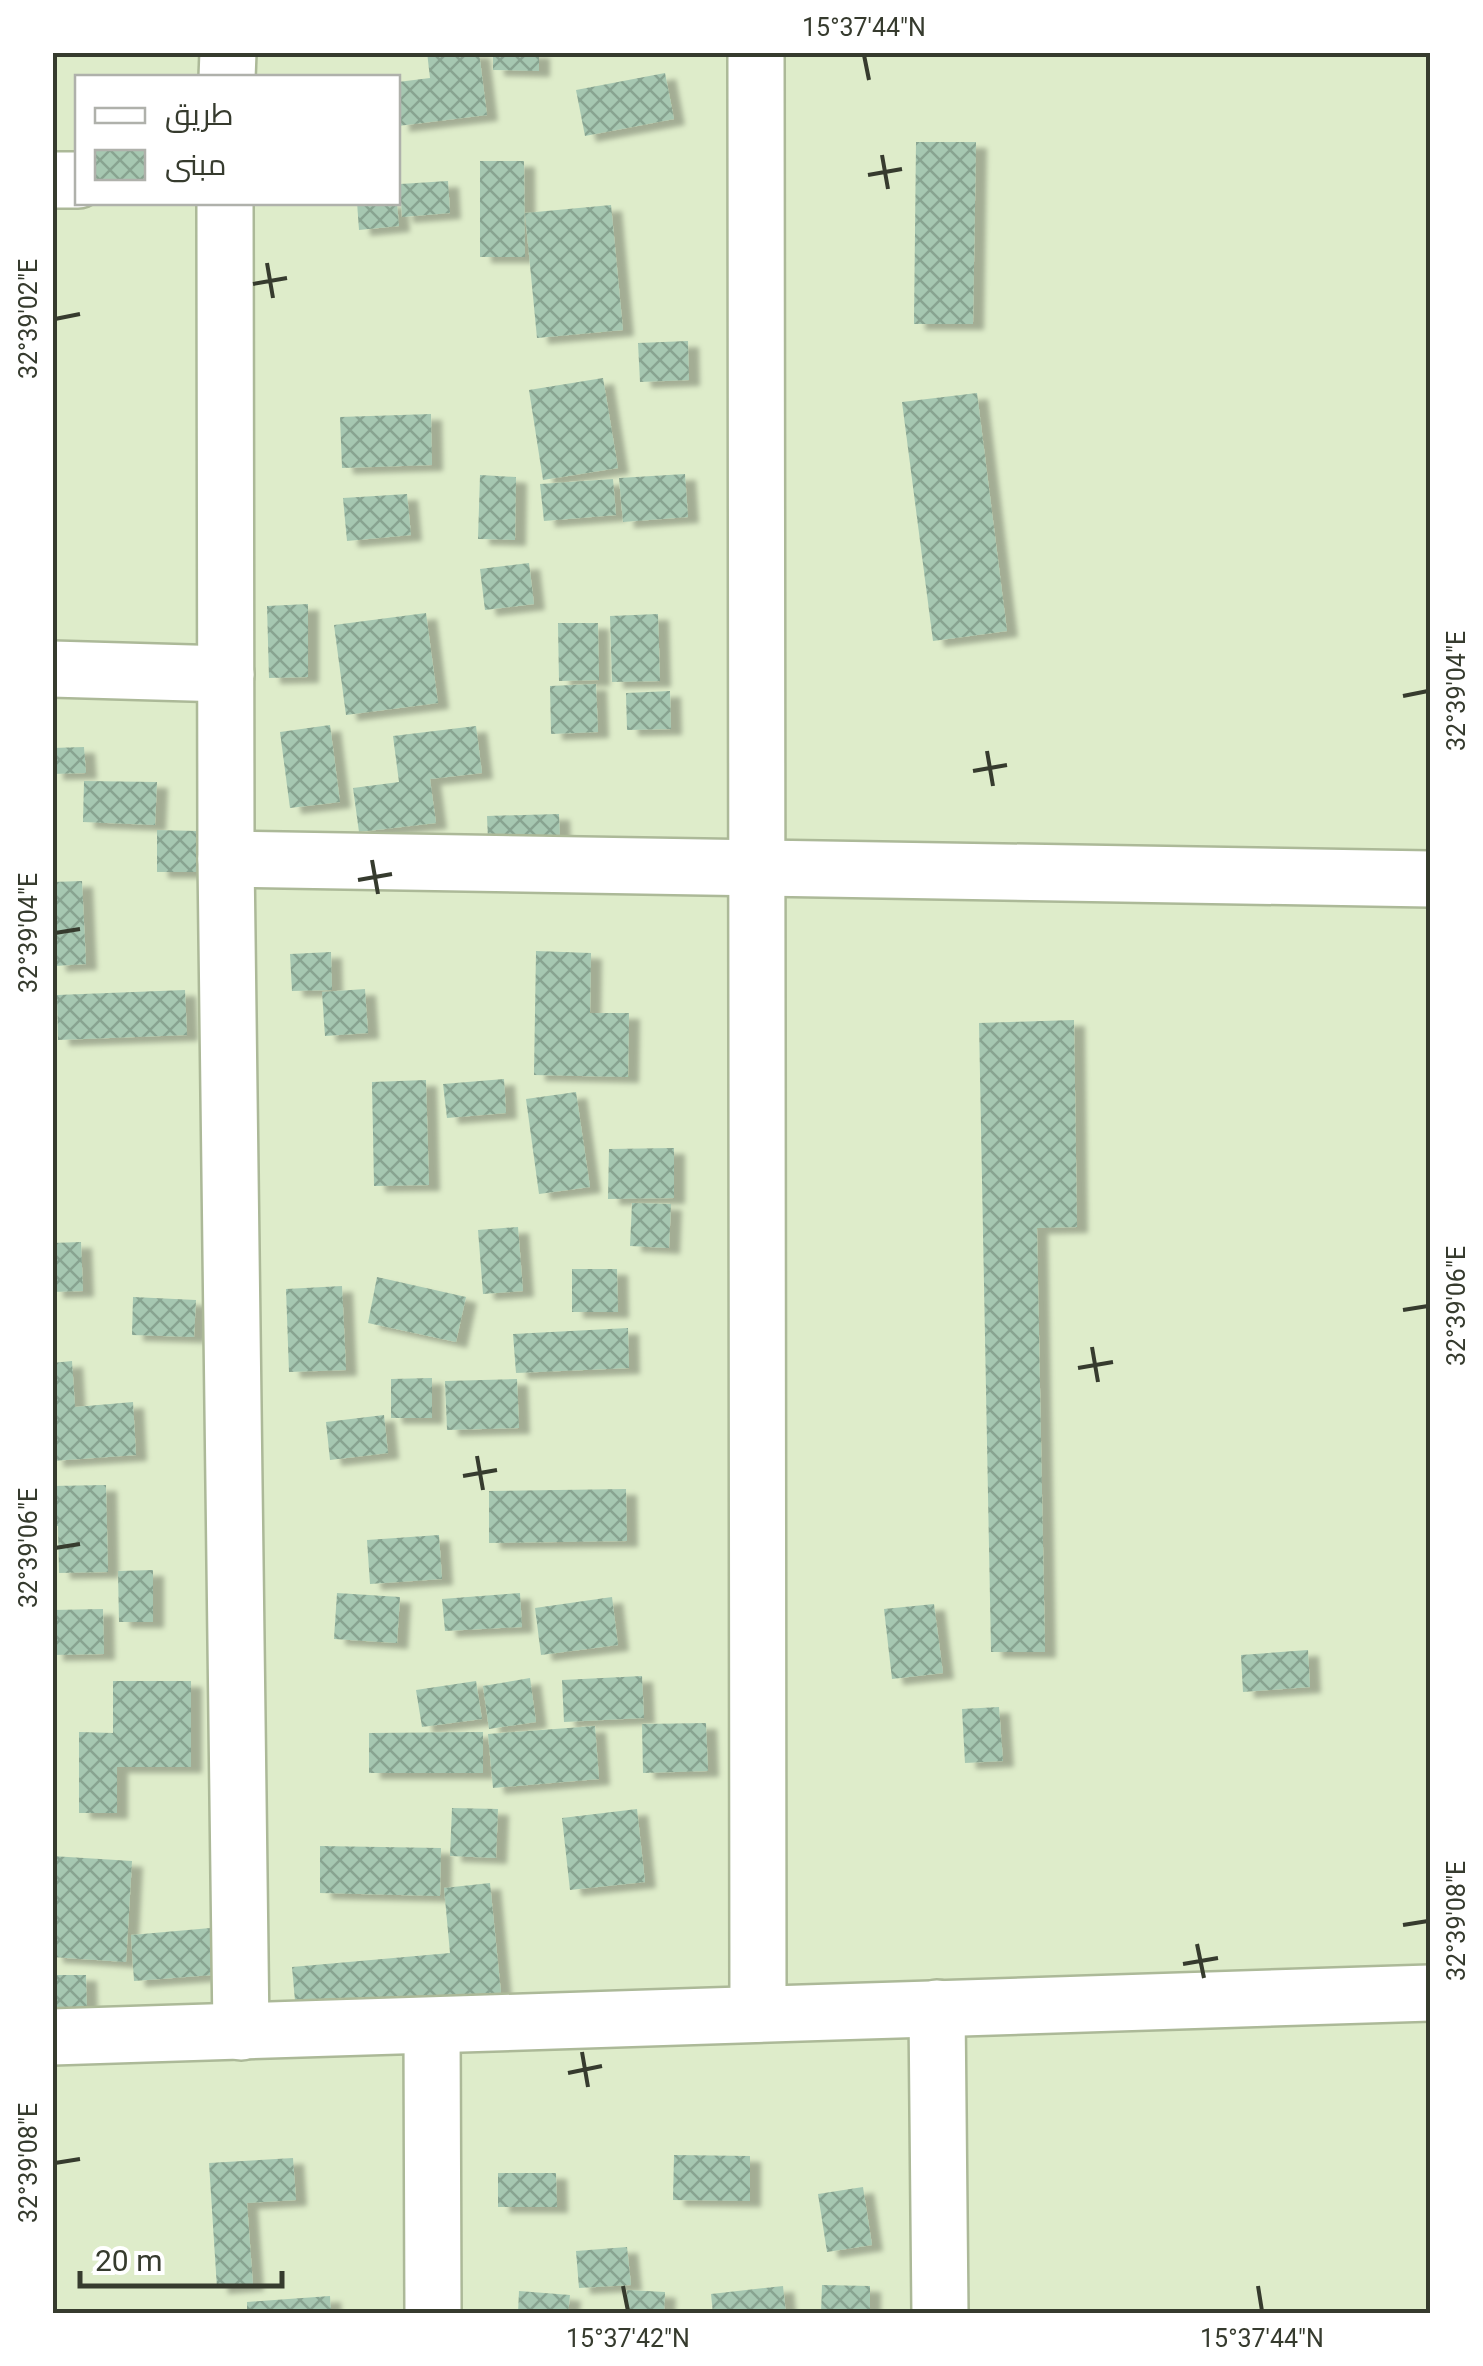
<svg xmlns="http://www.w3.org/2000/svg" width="1483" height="2366" font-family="Roboto,Cairo,sans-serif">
  <defs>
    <pattern id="building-cross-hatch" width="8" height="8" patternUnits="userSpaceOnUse" patternTransform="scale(2.5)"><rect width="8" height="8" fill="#a6c7b1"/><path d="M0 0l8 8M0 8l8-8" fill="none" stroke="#88a390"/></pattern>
    <filter id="shadow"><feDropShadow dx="11" dy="6" stdDeviation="2.5" flood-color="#0004"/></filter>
  </defs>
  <rect width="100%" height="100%" fill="#deecca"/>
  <g fill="url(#building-cross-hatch)" filter="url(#shadow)">
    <polygon points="427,52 479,52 487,115 398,126 398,82 430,78"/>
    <polygon points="493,52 539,52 539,71 493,70"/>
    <polygon points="665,73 674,119 585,136 576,90"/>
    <polygon points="916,142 976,142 973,324 914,324"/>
    <polygon points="480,161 524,161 525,257 480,257"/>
    <polygon points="448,181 450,213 402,217 400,184"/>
    <polygon points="357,202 397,202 399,226 359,230"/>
    <polygon points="611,205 623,330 537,338 525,213"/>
    <polygon points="688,341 689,380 640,382 638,343"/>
    <polygon points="603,378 618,468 543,480 529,390"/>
    <polygon points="977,393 1007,631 933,641 902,402"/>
    <polygon points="431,414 432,465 342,468 340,417"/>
    <polygon points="685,474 688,517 623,522 619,478"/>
    <polygon points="480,475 516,477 515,540 478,539"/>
    <polygon points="613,479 616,515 544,521 540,484"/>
    <polygon points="407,494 411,535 347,541 343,498"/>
    <polygon points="529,563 534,604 485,610 480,569"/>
    <polygon points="308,604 308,677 269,678 267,606"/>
    <polygon points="426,613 438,703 346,715 334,625"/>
    <polygon points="658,614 660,681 612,682 610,616"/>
    <polygon points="558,623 598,623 599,680 559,681"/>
    <polygon points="596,684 598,732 551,734 550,686"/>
    <polygon points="670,691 671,729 627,730 626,693"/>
    <polygon points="330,725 340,802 290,808 280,732"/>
    <polygon points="476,726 482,773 430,779 436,823 359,832 353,788 399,782 393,736"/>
    <polygon points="84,747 86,773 52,774 52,748"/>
    <polygon points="84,781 157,782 155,825 83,822"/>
    <polygon points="559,814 560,839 488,840 487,816"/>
    <polygon points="157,830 197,831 197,872 157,872"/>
    <polygon points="82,881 86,964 55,966 52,882"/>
    <polygon points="536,951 591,953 590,1013 629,1013 628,1077 534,1075"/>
    <polygon points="331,952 332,990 292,991 290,954"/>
    <polygon points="365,989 368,1033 325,1036 322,992"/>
    <polygon points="185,990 187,1035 58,1040 57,995"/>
    <polygon points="1074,1020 1077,1227 1037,1228 1045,1652 991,1652 979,1023"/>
    <polygon points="504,1079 506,1113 447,1118 443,1084"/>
    <polygon points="426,1080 429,1185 374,1186 372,1082"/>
    <polygon points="576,1092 590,1187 539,1194 526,1099"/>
    <polygon points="674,1148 674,1198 608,1199 609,1149"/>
    <polygon points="632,1203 671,1204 669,1248 630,1246"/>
    <polygon points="518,1227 523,1291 483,1294 478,1230"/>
    <polygon points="81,1242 83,1291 52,1292 52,1243"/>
    <polygon points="572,1269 617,1269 618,1312 572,1312"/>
    <polygon points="377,1277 466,1297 456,1342 368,1323"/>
    <polygon points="342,1286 346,1370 289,1372 286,1289"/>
    <polygon points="133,1297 196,1300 194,1337 132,1335"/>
    <polygon points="628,1328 629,1368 516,1373 513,1334"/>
    <polygon points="72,1361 75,1407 133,1402 136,1455 52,1461 52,1363"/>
    <polygon points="432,1378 432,1418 391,1418 391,1379"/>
    <polygon points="517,1379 519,1428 447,1430 445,1381"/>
    <polygon points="384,1415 388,1453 330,1460 326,1422"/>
    <polygon points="106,1485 108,1572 59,1573 58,1526 52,1526 52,1486"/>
    <polygon points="626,1489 627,1541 489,1543 489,1491"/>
    <polygon points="439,1535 442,1579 370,1584 367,1540"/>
    <polygon points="153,1570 153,1622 119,1622 118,1571"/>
    <polygon points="337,1593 400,1597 397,1643 334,1639"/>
    <polygon points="520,1593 522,1627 445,1631 442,1599"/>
    <polygon points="612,1597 618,1645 541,1655 535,1608"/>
    <polygon points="934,1604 943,1673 892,1679 884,1609"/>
    <polygon points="103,1609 104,1654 52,1655 52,1610"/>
    <polygon points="1308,1650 1310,1687 1243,1692 1241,1655"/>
    <polygon points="642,1676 644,1718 564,1722 562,1680"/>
    <polygon points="530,1678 536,1722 489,1729 483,1686"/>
    <polygon points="113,1681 191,1681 191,1767 117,1767 117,1813 79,1813 79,1732 113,1733"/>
    <polygon points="476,1681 482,1719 422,1727 416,1690"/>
    <polygon points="999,1707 1003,1761 965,1763 962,1709"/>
    <polygon points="706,1723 708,1771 643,1773 642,1724"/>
    <polygon points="595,1726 599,1779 493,1788 488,1734"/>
    <polygon points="483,1732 483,1773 369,1773 369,1733"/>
    <polygon points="452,1808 498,1809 496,1858 450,1856"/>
    <polygon points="637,1809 645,1882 570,1890 562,1818"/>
    <polygon points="320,1846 441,1848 440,1896 320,1893"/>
    <polygon points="52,1856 132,1861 126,1962 52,1957"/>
    <polygon points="490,1883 502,2003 297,2023 292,1967 450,1953 444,1888"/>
    <polygon points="222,1927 225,1974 134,1981 131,1935"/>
    <polygon points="52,1975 86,1975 87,2014 52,2015"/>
    <polygon points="674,2155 750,2156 750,2201 673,2200"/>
    <polygon points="293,2158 296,2200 247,2203 253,2285 217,2288 209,2163"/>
    <polygon points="498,2173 556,2173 557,2207 498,2207"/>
    <polygon points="863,2187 872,2245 827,2252 818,2194"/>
    <polygon points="627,2247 631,2285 579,2288 576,2251"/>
    <polygon points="822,2285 870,2286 870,2314 821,2314"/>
    <polygon points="783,2286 786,2314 713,2314 711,2294"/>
    <polygon points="627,2290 665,2292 664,2314 626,2314"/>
    <polygon points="519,2291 570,2295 568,2314 518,2314"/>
    <polygon points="330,2296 331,2314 247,2314 247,2302"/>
  </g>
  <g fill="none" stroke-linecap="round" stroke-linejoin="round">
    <defs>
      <g id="minor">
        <polyline points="756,52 758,2014"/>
        <polyline points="227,78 228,52"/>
        <polyline points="52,180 78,180"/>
        <polyline points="225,202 226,859 241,2032"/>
        <polyline points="52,669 226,674"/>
        <polyline points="226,859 1430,879"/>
        <polyline points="937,2008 940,2314"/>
        <polyline points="432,2026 433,2314"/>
      </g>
      <polyline id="tertiary" points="52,2037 1430,1993"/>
    </defs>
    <use href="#minor" stroke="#acb998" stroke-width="60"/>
    <use href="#tertiary" stroke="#acb998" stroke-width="60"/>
    <use href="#minor" stroke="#fff" stroke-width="55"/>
    <use href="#tertiary" stroke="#fff" stroke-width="55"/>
  </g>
  <path fill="none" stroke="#363b2e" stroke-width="4" d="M 864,55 L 869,80M 882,155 L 888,189M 868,175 L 902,169M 267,263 L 273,298M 253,284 L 287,278M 55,319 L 80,314M 1403,696 L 1428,691M 987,751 L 993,786M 973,771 L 1007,765M 372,860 L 378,894M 358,880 L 392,874M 55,933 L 80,929M 1403,1310 L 1428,1306M 1092,1347 L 1098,1382M 1078,1368 L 1113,1362M 477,1456 L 483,1490M 463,1476 L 497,1470M 55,1548 L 80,1544M 1403,1925 L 1428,1921M 1197,1944 L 1204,1978M 1183,1964 L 1218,1958M 582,2052 L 588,2087M 568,2073 L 602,2066M 55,2163 L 80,2159M 623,2286 L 628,2311M 1258,2286 L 1262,2311"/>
  <rect width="1483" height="2366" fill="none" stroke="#ffffff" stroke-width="110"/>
  <rect x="75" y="75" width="325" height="130" fill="#ffffff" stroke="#afb1ab" stroke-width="2.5"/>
  <rect x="95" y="108" width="50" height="15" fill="#ffffff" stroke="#afb1ab" stroke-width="2.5"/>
  <text x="165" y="125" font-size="30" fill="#363b2e">طريق</text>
  <rect x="95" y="150" width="50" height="30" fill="url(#building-cross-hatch)" stroke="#afb1ab" stroke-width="2.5"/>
  <text x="165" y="175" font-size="30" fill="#363b2e">مبنى</text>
  <path d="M80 2271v15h202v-15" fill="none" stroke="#363b2e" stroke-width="5"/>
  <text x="95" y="2271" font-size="30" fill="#363b2e" stroke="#ffffff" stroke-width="8" paint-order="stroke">20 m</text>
  <rect x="55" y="55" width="1373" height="2256" fill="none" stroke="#363b2e" stroke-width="4"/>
  <g font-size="25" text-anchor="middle" fill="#363b2e">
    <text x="864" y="36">15°37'44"N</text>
    <text transform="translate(28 319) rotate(-90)" y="9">32°39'02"E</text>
    <text transform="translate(1456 691) rotate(-90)" y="9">32°39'04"E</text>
    <text transform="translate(28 933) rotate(-90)" y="9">32°39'04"E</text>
    <text transform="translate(1456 1306) rotate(-90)" y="9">32°39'06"E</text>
    <text transform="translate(28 1548) rotate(-90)" y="9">32°39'06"E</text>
    <text transform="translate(1456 1921) rotate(-90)" y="9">32°39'08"E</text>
    <text transform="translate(28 2163) rotate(-90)" y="9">32°39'08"E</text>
    <text x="628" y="2347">15°37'42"N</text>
    <text x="1262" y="2347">15°37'44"N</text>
  </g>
</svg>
